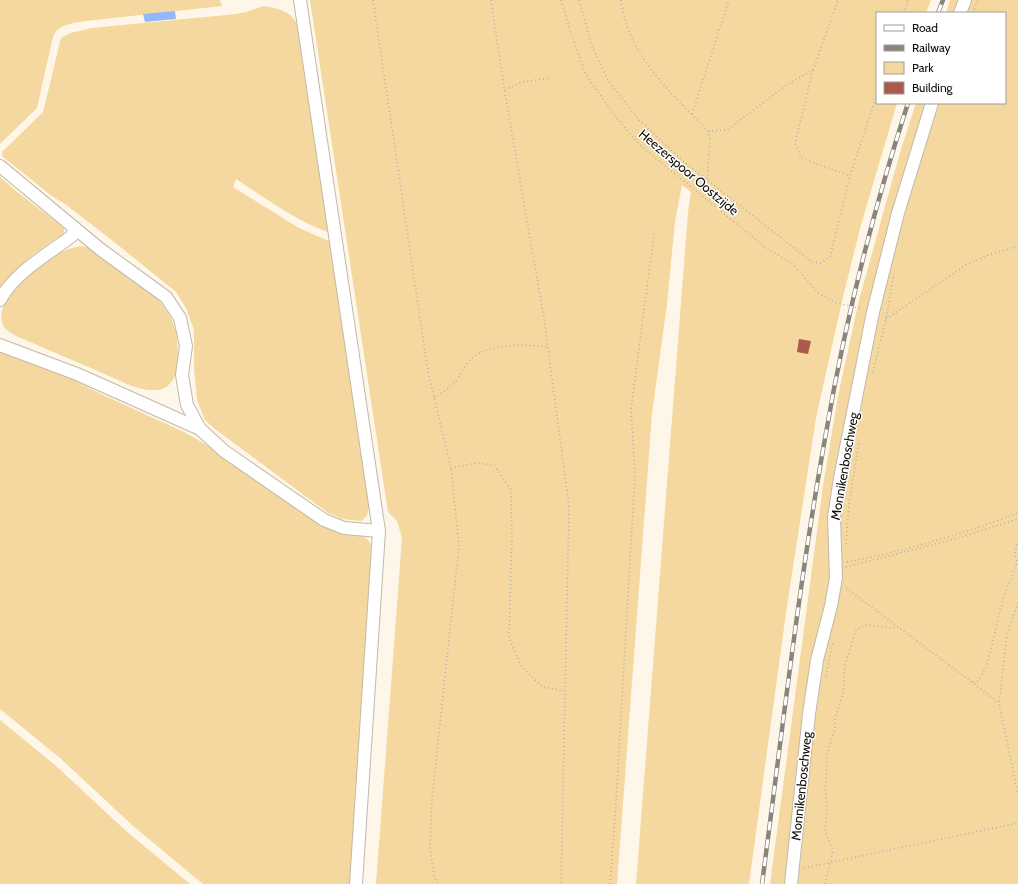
<svg xmlns="http://www.w3.org/2000/svg" width="1018" height="884" font-family="Cabin,sans-serif">
  <rect width="100%" height="100%" fill="#fef7e9"/>
  <g fill="#f4d89f">
    <path d="M 0,0 L 220,0 L 222,6 L 86,21 C 73,23 58,24 53,37 L 37,108 L 0,144 Z"/>
    <polygon points="310,0 931,0 926,13 877,13 877,103 897,103 861,225 843,297 816,418 786,613 749,884 636,884 688,212 691,192 682,185 675,222 667,304 652,414 617,884 376,884 402,538 397,521 388,512 386,499"/>
    <polygon points="950,0 1018,0 1018,884 770,884 823,486 838,396 859,300 901,149 916,103 1005,103 1005,13 946,13"/>
    <path d="M 263,6 C 273,7 287,10 293,18 C 295,20 297,24 298,27 L 330,233 C 296,221 266,199 236,179 L 233,187 L 299,228 L 331,242 L 370,504 L 367,516 L 361,521 L 342,519 L 328,513 L 215,429 L 205,420 L 197,400 L 194,368 L 194,330 L 186,308 L 176,292 L 118,245 L 65,204 L 53,197 L 3,157 L 2,152 L 43,112 L 61,38 L 70,33 L 92,28 L 236,14 L 246,12 Z"/>
    <path d="M 0,177 L 16,191 L 64,228 L 64,234 C 39,249 17,265 0,289 Z"/>
    <path d="M 80,246 L 88,247 L 157,298 C 176,322 178,331 178,362 C 178,374 171,389 157,390 C 138,392 117,379 100,372 C 72,360 44,348 16,336 C 11,333 4,329 2,323 C 0,315 3,306 7,299 C 11,292 15,284 21,279 C 38,264 59,250 80,246 Z"/>
    <path d="M 0,347 L 17,351 L 101,394 L 184,432 L 229,458 L 345,534 C 361,536 370,534 373,552 L 351,884 L 203,884 L 132,825 L 60,758 L 0,709 Z"/>
    <polygon points="0,720 55,765 126,831 190,884 0,884"/>
  </g>
  <polygon fill="#94b7fc" points="175,11 176,19 145,22 143,14"/>
  <polygon fill="#a95b4c" points="799,339 811,341 808,354 797,352"/>
  <g fill="none" stroke-linecap="round" stroke-linejoin="round">
    <defs>
      <g id="minor">
        <polyline points="300,0 379,531 356,884"/>
        <polyline points="960,13 965,0"/>
        <polyline points="0,166 100,249 166,297 180,318 186,346 182,375 187,405 200,429 224,451 324,520 344,528 379,531"/>
        <path d="M 0,300 C 14,273 48,254 72,236 L 74,227"/>
        <polyline points="0,345 77,374 200,429"/>
        <polyline points="791,884 809,714 817,660 831,606 836,578 834,517 840,478 873,312 898,213 932,103"/>
      </g>
    </defs>
    <use href="#minor" stroke="#c1b9a8" stroke-width="14"/>
    <g stroke="#b5afa4" stroke-width="1.5" stroke-dasharray="1 3" stroke-linecap="butt">
      <polyline points="373,0 428,372 451,468 459,545 432,798 430,848 434,876 438,884"/>
      <polyline points="491,0 505,94 544,318 569,507 561,884"/>
      <polyline points="561,0 570,30 586,75 618,120 642,147 765,247 793,264 818,293 837,303 863,309"/>
      <polyline points="579,0 592,46 609,82 640,121 683,161 812,262 821,263 830,257 850,176 877,94"/>
      <path d="M 621,0 C 627,54 672,94 708,131 L 710,140 L 707,181"/>
      <polyline points="904,13 908,0"/>
      <polyline points="973,13 978,0"/>
      <polyline points="813,70 795,143 801,158 850,176"/>
      <polyline points="505,90 522,82 551,78"/>
      <polyline points="692,114 729,0"/>
      <polyline points="708,131 727,130 785,86 813,70 838,0"/>
      <polyline points="886,319 966,265 988,255 1018,246"/>
      <polyline points="873,372 886,319 894,274"/>
      <path d="M 434,398 C 441,393 451,388 456,381 C 461,374 464,366 470,360 C 487,343 525,344 548,347"/>
      <polyline points="451,468 476,463 494,465 511,490 512,536 509,638 521,666 542,687 564,691"/>
      <polyline points="846,544 849,505 859,442"/>
      <path d="M 847,562 C 905,551 963,534 1018,513"/>
      <polyline points="846,567 958,538 1018,519"/>
      <polyline points="846,588 989,695 999,704"/>
      <polyline points="1018,603 1007,633 999,704 1018,794"/>
      <polyline points="826,676 833,642"/>
      <polyline points="973,682 979,680 987,665 1003,599 1017,562 1015,553 1016,546 1018,541"/>
      <polyline points="804,868 1018,823"/>
      <polyline points="610,884 615,819 635,474 631,409 654,234"/>
      <polyline points="825,884 833,851 825,830 827,809 825,789 826,785 827,754 835,728 835,718 843,695 845,664 856,630 866,625 891,628 898,627"/>
    </g>
    <use href="#minor" stroke="#fff" stroke-width="12"/>
    <defs>
      <g id="rail">
        <polyline points="938,13 943,0"/>
        <path d="M 762,884 C 782,733 799,582 826,433 C 845,321 873,211 908,103"/>
      </g>
    </defs>
    <use href="#rail" stroke="#8a857c" stroke-width="4.5"/>
    <use href="#rail" stroke="#fff" stroke-width="3" stroke-dasharray="9" stroke-linecap="butt"/>
  </g>
  <g text-anchor="middle" stroke-width="3" stroke-linejoin="round" paint-order="stroke">
    <g font-size="13" fill="#0e0b06" stroke="#fff">
      <text transform="translate(689 172) rotate(40)" y="5">Heezerspoor Oostzijde</text>
      <text transform="translate(844 466) rotate(-80)" y="5">Monnikenboschweg</text>
      <text transform="translate(801 786) rotate(-84)" y="5">Monnikenboschweg</text>
    </g>
  </g>
  <rect x="876" y="12" width="130" height="92" fill="#ffffff" stroke="#9f9d9b"/>
  <rect x="884" y="25" width="20" height="6" fill="#ffffff" stroke="#9f9d9b"/>
  <text x="912" y="32" font-size="12" fill="#0e0b06">Road</text>
  <rect x="884" y="45" width="20" height="6" fill="#8a857c" stroke="#9f9d9b"/>
  <text x="912" y="52" font-size="12" fill="#0e0b06">Railway</text>
  <rect x="884" y="62" width="20" height="12" fill="#f4d89f" stroke="#9f9d9b"/>
  <text x="912" y="72" font-size="12" fill="#0e0b06">Park</text>
  <rect x="884" y="82" width="20" height="12" fill="#a95b4c" stroke="#9f9d9b"/>
  <text x="912" y="92" font-size="12" fill="#0e0b06">Building</text>
</svg>
